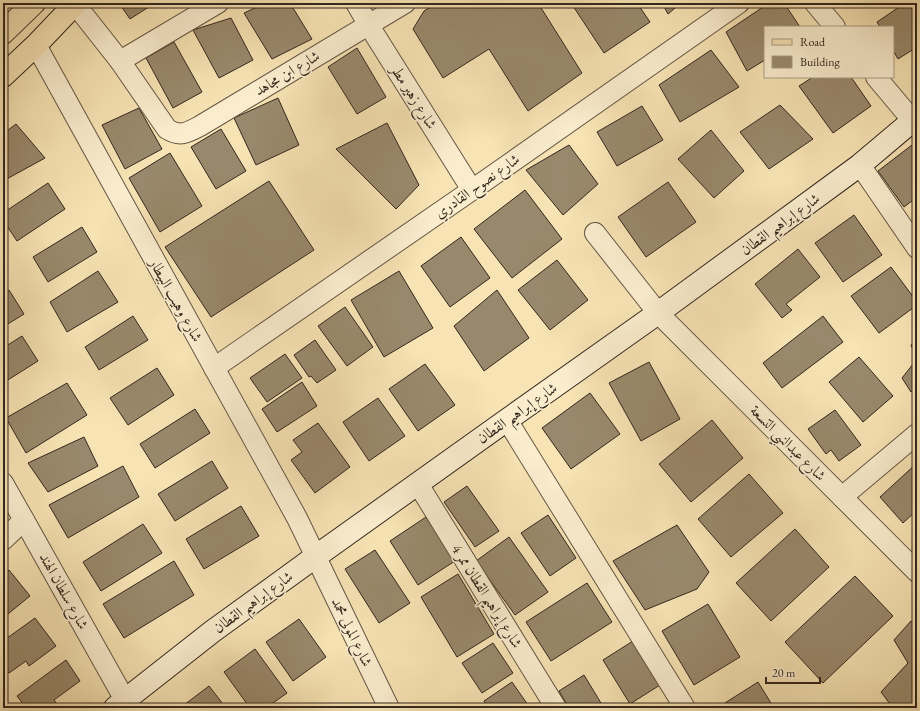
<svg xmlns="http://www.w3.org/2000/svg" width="920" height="711" font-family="'EB Garamond',Amiri,serif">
  <rect width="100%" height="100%" fill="#f7e3b4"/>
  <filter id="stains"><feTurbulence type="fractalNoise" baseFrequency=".005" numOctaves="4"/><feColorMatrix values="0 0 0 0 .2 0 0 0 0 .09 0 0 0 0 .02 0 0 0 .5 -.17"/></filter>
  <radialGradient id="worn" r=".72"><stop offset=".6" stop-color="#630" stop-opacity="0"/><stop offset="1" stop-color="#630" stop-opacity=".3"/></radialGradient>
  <g fill="#99896c" stroke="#33271d">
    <polygon points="123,3 155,3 130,19 121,6"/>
    <polygon points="266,3 290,3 312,39 272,59 244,13"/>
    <polygon points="437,3 538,3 582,73 528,111 489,49 443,78 413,29 424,11"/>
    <polygon points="571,3 637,3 650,22 604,53"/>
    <polygon points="662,3 681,3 668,14"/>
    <polygon points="769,3 784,3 800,27 765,27 765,60 747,71 726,32"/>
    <polygon points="905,3 917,3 917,47 898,59 893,50 893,27 880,27 877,22"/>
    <polygon points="231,18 253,60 219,78 193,30"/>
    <polygon points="174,42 202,92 173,108 146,58"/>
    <polygon points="357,48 386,97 357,114 328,67"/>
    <polygon points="711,50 739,87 680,122 659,85"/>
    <polygon points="813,77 851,77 871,106 833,133 799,86"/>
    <polygon points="278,98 299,145 256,165 234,118"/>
    <polygon points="780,105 813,139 769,169 740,132"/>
    <polygon points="642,106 663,140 617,166 597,132"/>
    <polygon points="139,108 162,149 125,169 102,125"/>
    <polygon points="387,123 419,185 396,209 336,149"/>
    <polygon points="16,124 45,158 3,181 3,134"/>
    <polygon points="221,129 246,171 216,189 191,147"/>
    <polygon points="711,130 744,171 714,198 678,159"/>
    <polygon points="569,145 598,184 563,215 526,170"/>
    <polygon points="912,145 917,152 917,197 904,207 878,171"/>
    <polygon points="170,153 202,206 160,232 129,178"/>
    <polygon points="269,181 314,250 211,317 165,247"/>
    <polygon points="668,182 696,222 646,257 618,217"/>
    <polygon points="48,183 65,209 17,241 3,220 3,213"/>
    <polygon points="525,190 562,239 512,278 474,229"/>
    <polygon points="854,215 882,255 843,282 815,243"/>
    <polygon points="82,227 97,252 48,282 33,257"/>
    <polygon points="461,237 490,278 450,307 421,266"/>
    <polygon points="798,249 820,277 786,304 792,310 782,318 755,284"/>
    <polygon points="557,260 588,300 550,330 518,290"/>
    <polygon points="891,267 917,302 917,305 879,333 851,296"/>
    <polygon points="98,271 118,302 67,332 50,302"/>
    <polygon points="399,271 433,328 384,357 351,300"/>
    <polygon points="9,290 24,314 3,327 3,294"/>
    <polygon points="497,290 529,338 484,371 454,326"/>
    <polygon points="345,307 373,347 347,366 318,326"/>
    <polygon points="133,316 148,340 99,370 85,347"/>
    <polygon points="823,316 843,342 782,388 763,363"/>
    <polygon points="22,336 38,361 3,383 3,348"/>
    <polygon points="315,340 336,370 317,383 311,376 309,377 294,355"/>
    <polygon points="917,341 917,388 911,392 902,378 917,359 911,345"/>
    <polygon points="285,354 302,378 267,402 250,378"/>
    <polygon points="859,357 893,396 863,422 829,382"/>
    <polygon points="649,362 680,419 641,441 609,383"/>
    <polygon points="425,364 455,405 418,431 389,389"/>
    <polygon points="157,368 174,395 128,425 110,398"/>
    <polygon points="302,382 317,406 277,432 262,409"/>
    <polygon points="67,383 87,415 26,453 6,418"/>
    <polygon points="590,393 620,434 571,469 542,428"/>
    <polygon points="378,398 405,436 369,461 343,422"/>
    <polygon points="195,409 210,433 155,468 140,444"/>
    <polygon points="835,410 861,445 839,461 831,450 826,454 808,429"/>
    <polygon points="712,420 743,458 691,502 659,464"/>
    <polygon points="318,423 350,467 315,493 291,460 302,452 293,440"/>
    <polygon points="84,437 98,466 48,492 28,463"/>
    <polygon points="212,461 228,488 175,521 158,494"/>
    <polygon points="917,463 917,510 903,523 880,497"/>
    <polygon points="123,466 139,497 68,538 49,505"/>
    <polygon points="749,474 783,513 731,557 698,519"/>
    <polygon points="467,486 499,531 475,547 444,502"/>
    <polygon points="241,506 259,536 204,569 186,539"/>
    <polygon points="548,515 576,558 550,576 521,533"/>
    <polygon points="426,517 455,561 418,585 390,541"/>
    <polygon points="143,524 162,553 101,591 83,562"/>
    <polygon points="677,525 709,572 697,589 645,610 613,561"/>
    <polygon points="795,529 829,567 771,621 736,583"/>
    <polygon points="509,537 548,592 515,615 476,561"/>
    <polygon points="375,550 410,603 379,623 345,569"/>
    <polygon points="174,561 194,595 124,638 103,604"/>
    <polygon points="9,570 30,596 3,618 3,575"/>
    <polygon points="458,574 494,634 457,657 421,597"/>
    <polygon points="855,576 893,616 823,683 785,642"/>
    <polygon points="587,583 612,622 551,661 526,622"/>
    <polygon points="708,604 740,657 694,685 662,631"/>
    <polygon points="35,618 56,646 29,666 26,661 9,673 3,665 3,641"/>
    <polygon points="299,619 326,657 293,681 266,642"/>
    <polygon points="911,621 917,626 917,707 916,708 893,708 881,692 908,663 894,640"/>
    <polygon points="633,641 660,685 630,704 603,660"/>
    <polygon points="493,643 513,673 482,693 462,663"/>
    <polygon points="255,649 287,693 266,708 250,708 224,672"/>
    <polygon points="66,660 80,681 54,700 59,707 57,708 26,708 17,696"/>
    <polygon points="584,675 604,708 569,708 559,691"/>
    <polygon points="512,682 530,708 488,708 484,701"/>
    <polygon points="758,682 774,708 717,708"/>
    <polygon points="209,686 226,708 180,708"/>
    <polygon points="3,697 12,708 3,708"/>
  </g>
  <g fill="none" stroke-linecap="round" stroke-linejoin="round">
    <defs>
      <g id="street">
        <path d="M 218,3 L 120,61 L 167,129 C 180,137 187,133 200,126 L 405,3"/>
        <polyline points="356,3 368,24 472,190"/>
        <polyline points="815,3 835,27"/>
        <polyline points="75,4 120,61"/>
        <polyline points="36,45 297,518 389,708"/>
        <polyline points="876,77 913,121"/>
        <polyline points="860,165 917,248"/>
        <polyline points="595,233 658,313 917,572"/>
        <polyline points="214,368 472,190 739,3"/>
        <polyline points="507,420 685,708"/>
        <polyline points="3,483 24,520 125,700"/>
        <polyline points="418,484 556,708"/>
        <polyline points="842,497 917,434"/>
        <polyline points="3,540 24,520"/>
      </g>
      <polyline id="secondary" points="115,708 213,631 315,557 507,420 658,313 860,165 917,117"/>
      <g id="primary">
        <polyline points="3,33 34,3"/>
        <polyline points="3,76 36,45 76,3"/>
      </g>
    </defs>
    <use href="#street" stroke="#645643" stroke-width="22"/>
    <use href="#secondary" stroke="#33271d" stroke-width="24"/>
    <use href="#primary" stroke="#33271d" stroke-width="24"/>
    <use href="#street" stroke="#faedce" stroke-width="20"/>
    <use href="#secondary" stroke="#faedce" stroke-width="22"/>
    <use href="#primary" stroke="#f7e3b4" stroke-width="22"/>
  </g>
  <g text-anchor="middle" stroke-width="3" stroke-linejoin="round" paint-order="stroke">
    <g font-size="15" fill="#33271d" stroke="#faedce">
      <text transform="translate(287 73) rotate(-31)" y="5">شارع ابن مجاهد</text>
      <text transform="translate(414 97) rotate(58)" y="5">شارع زهير مطر</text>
      <text transform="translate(477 186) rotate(-35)" y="5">شارع نصوح القادري</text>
      <text transform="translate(780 224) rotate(-36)" y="5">شارع إبراهيم القطان</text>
      <text transform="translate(176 300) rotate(61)" y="5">شارع وهيب البيطار</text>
      <text transform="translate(517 413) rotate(-35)" y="5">شارع إبراهيم القطان</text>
      <text transform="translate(788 443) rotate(45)" y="5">شارع عبدالنبي التسعة</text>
      <text transform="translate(64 591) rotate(61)" y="5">شارع سلطان الهند</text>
      <text transform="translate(487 596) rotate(58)" y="5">شارع إبراهيم القطان ممر 4</text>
      <text transform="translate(253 602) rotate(-36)" y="5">شارع إبراهيم القطان</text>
      <text transform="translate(352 632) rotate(64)" y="5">شارع المولى محمد</text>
    </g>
  </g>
  <rect width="920" height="711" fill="none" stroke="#f7e3b4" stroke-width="16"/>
  <rect x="4" y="4" width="912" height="703" fill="none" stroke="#33271d" stroke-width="2"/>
  <rect x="8" y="8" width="904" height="695" fill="none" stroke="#33271d"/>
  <rect x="764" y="26" width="130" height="52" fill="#faedce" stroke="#aa9e87"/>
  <rect x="772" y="39" width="20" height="6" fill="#f7e3b4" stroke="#aa9e87"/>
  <text x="800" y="46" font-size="12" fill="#33271d">Road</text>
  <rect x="772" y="56" width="20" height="12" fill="#99896c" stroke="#aa9e87"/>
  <text x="800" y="66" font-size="12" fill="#33271d">Building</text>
  <path d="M766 677v6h54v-6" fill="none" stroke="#33271d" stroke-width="2"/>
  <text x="772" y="677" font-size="12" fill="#33271d" stroke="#faedce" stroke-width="3" paint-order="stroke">20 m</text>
  <rect width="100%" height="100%" filter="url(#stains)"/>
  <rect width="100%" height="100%" fill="url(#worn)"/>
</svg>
